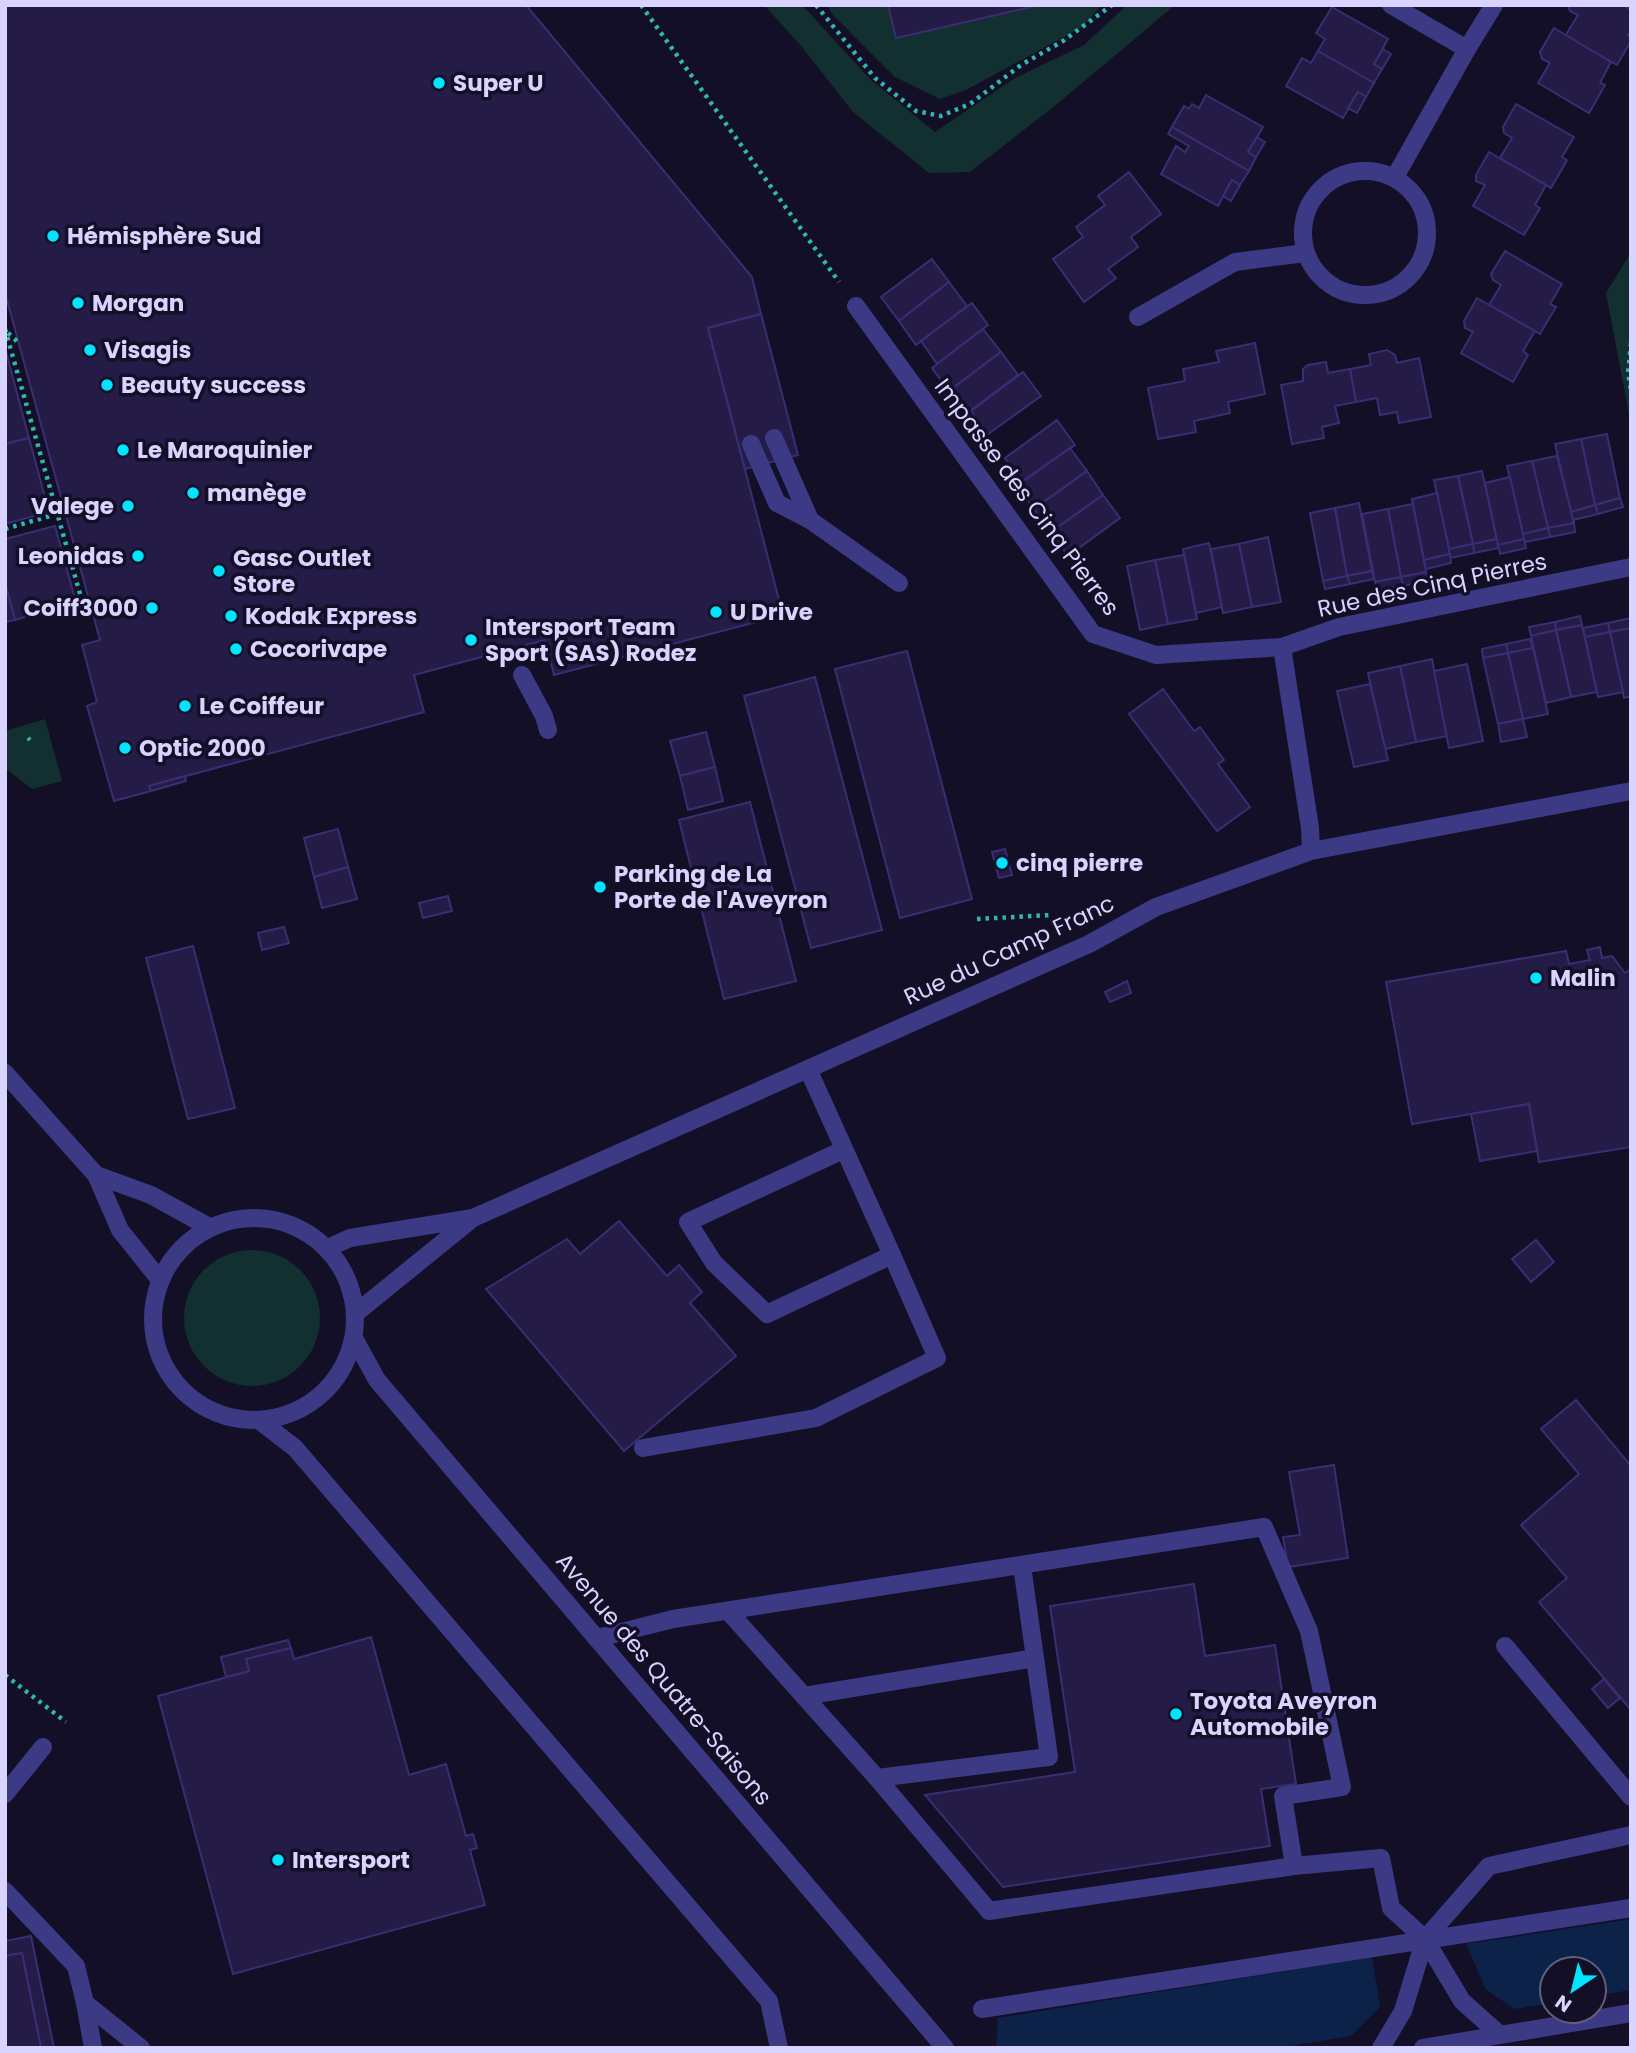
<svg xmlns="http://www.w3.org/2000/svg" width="1636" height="2053" font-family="Poppins,sans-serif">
  <rect width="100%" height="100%" fill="#130f26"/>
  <g fill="#12302f">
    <polygon points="764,5 802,5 871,80 935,132 1015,78 1084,45 1127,5 1175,5 1057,104 970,172 929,173 853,112 802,47"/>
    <polygon points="827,5 888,5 896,38 1040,5 1101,5 1084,26 966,90 940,99 895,77 832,14"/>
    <polygon points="1631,252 1631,425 1606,293"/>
    <polygon points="45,719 62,781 32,789 5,768 5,731"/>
    <circle cx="252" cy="1318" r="68"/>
  </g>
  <g fill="#0c2248">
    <polygon points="1631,1919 1631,1990 1594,1996 1594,1969 1552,1969 1552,2003 1515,2009 1486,1990 1466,1944"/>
    <polygon points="1372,1957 1380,2007 1351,2036 1278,2048 996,2048 998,2018"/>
  </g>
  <g fill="#241b47" stroke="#3b2d73" stroke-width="2">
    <polygon points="5,5 526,5 752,277 761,314 708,328 783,615 554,675 545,640 414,675 424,712 149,786 151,791 114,801 87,706 97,702 82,645 100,640 5,293"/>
    <polygon points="888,5 1040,5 896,38"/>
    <polygon points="1568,5 1623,5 1631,10 1631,30 1628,35 1631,37 1631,41 1617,65 1565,36 1578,15 1570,11"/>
    <polygon points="1332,7 1388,39 1374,64 1382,69 1374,83 1318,51 1325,39 1316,33"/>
    <polygon points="1554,28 1611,62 1600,83 1605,85 1589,113 1538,83 1550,63 1542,59 1540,52"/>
    <polygon points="1383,49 1391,54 1382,69 1374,64"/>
    <polygon points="1318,51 1374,83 1366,97 1358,92 1343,118 1286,86 1302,58 1311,63"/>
    <polygon points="1358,92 1366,97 1357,113 1348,108"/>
    <polygon points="1206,95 1263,127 1248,152 1256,157 1249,171 1172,127 1184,106 1189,109 1192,104 1199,108"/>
    <polygon points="1516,104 1574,137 1562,157 1567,160 1551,188 1500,158 1512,138 1504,133 1503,127"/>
    <polygon points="1172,127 1249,171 1240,185 1232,180 1218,206 1161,174 1176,146 1185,152 1189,146 1168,134"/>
    <polygon points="1257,137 1265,142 1256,157 1248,152"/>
    <polygon points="1489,152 1546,185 1535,205 1540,208 1524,235 1473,206 1485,185 1476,181 1476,175"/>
    <polygon points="1129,172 1161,214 1131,237 1138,247 1108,269 1116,278 1084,302 1053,259 1083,237 1076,227 1105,205 1098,196"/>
    <polygon points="1232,180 1240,185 1231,201 1223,196"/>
    <polygon points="1505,251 1562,284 1550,304 1556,307 1540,334 1489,305 1501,285 1493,280 1491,274"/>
    <polygon points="932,259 949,282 899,321 881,297"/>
    <polygon points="949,282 967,306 916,345 899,321"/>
    <polygon points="1477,298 1535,331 1523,351 1528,355 1513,382 1461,353 1473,332 1465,328 1464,321"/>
    <polygon points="972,303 988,325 937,364 921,341"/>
    <polygon points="761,314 798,455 745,469 708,328"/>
    <polygon points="983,329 1001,352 949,391 932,368"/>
    <polygon points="1255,343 1265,394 1228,402 1230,413 1194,421 1196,432 1158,439 1148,388 1185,381 1183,369 1219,362 1216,351"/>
    <polygon points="5,348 29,438 5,444"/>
    <polygon points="1387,350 1395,355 1397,363 1419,358 1431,417 1399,423 1397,412 1380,415 1377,398 1356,402 1350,369 1371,365 1369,354"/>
    <polygon points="1001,352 1018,375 966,414 949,391"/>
    <polygon points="1326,362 1328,373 1350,369 1356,402 1335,406 1339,423 1322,427 1324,438 1292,444 1281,385 1303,381 1303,369 1308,365"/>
    <polygon points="1023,372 1041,396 988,434 971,411"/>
    <polygon points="1057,420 1075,445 1021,482 1005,458"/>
    <polygon points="1607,434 1620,498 1595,505 1581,439"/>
    <polygon points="29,438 49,512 5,524 5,444"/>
    <polygon points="1581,439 1595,505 1571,512 1555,444"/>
    <polygon points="1070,448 1087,471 1034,509 1017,486"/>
    <polygon points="1557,456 1574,523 1548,528 1532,461"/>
    <polygon points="1532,461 1548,528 1523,534 1507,466"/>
    <polygon points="1087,471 1103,495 1051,532 1034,509"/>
    <polygon points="1482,471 1497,539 1473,544 1458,476"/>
    <polygon points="1458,476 1473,544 1449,549 1434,480"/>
    <polygon points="1510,477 1524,539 1498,545 1485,483"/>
    <polygon points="1437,493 1450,554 1424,560 1412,499"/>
    <polygon points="1103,495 1120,518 1068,556 1051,532"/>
    <polygon points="1620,498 1623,507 1598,514 1595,505"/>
    <polygon points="1359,503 1372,571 1347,576 1335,508"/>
    <polygon points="1413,504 1426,572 1401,577 1388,509"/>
    <polygon points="1595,505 1598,514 1573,520 1571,512"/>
    <polygon points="1335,508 1347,576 1323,581 1310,513"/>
    <polygon points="1388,509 1401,577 1375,582 1362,514"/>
    <polygon points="1574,523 1575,532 1550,537 1548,528"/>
    <polygon points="55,526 76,602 15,620 5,583 5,539"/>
    <polygon points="1548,528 1550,537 1525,542 1523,534"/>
    <polygon points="1268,537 1281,602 1252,607 1239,544"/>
    <polygon points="1497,539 1498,548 1474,553 1473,544"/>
    <polygon points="1524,539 1526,548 1500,554 1498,545"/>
    <polygon points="1209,543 1222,607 1196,613 1183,549"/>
    <polygon points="1239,544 1252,607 1223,613 1211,549"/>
    <polygon points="1473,544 1474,553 1450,558 1449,549"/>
    <polygon points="1450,554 1451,563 1426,569 1424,560"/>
    <polygon points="1184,555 1197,619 1168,624 1155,560"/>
    <polygon points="1155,560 1168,624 1140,630 1127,566"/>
    <polygon points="1372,571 1374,579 1350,584 1347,576"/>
    <polygon points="1426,572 1428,581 1403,586 1401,577"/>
    <polygon points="1347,576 1350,584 1325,589 1323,581"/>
    <polygon points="1401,577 1403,586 1377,590 1375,582"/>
    <polygon points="5,583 15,620 5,622"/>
    <polygon points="1580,616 1582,625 1556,630 1555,622"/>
    <polygon points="1631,618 1631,628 1610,632 1608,623"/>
    <polygon points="1555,622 1556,630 1531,636 1529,627"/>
    <polygon points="1608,623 1610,632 1585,637 1583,628"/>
    <polygon points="1582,625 1597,692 1571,697 1556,630"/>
    <polygon points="1631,628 1631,696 1624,698 1610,632"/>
    <polygon points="1556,630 1571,697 1546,703 1531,636"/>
    <polygon points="1610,632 1623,692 1598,697 1585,637"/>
    <polygon points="1530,639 1533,648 1508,653 1506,644"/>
    <polygon points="1506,644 1508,653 1483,658 1482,649"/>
    <polygon points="1533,648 1548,714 1523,719 1508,653"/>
    <polygon points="907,651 972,899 900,918 835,669"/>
    <polygon points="1508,653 1523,719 1498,724 1483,658"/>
    <polygon points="1432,659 1447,736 1416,742 1400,666"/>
    <polygon points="1467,664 1483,741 1449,748 1434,671"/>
    <polygon points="1400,666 1416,742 1385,749 1368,673"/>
    <polygon points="815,677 882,930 811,948 744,696"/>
    <polygon points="1370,684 1388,760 1354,767 1337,691"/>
    <polygon points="1163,689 1194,731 1200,727 1224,760 1218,764 1250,807 1217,831 1129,714"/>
    <polygon points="1523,719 1527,737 1501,742 1498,724"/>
    <polygon points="706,732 715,767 680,776 670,741"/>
    <polygon points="715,767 723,801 688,810 680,776"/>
    <polygon points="185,776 186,781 151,791 149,786"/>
    <polygon points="750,802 796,981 724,999 679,820"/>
    <polygon points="338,829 348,867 314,877 304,838"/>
    <polygon points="1005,849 1012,875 999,878 992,852"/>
    <polygon points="348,867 357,899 322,908 314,877"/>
    <polygon points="448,896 452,911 423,918 419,903"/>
    <polygon points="284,927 289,943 262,950 258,933"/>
    <polygon points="193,946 235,1108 188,1119 146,958"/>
    <polygon points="1600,947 1602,958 1612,956 1625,973 1631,969 1631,1147 1539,1162 1529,1104 1412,1124 1386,982 1566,951 1569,964 1590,960 1587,950"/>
    <polygon points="1127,981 1131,993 1110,1002 1105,992"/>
    <polygon points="1529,1104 1537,1151 1480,1161 1471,1114"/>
    <polygon points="619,1221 667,1276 679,1265 702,1292 690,1303 736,1356 624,1451 486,1289 567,1239 580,1254"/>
    <polygon points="1536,1240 1554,1262 1531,1282 1512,1259"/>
    <polygon points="1576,1400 1631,1466 1631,1710 1539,1602 1567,1578 1521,1525 1579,1474 1541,1429"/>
    <polygon points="1334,1465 1348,1558 1288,1567 1283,1537 1300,1535 1289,1472"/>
    <polygon points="1194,1584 1205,1656 1275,1645 1296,1784 1261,1789 1270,1846 1003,1887 925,1795 1075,1772 1050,1606"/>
    <polygon points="371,1637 409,1775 446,1764 466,1836 473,1834 477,1848 470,1850 485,1905 233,1974 158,1696 249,1671 246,1659 291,1648 294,1659"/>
    <polygon points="288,1640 291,1648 246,1659 249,1671 226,1677 221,1657"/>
    <polygon points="1604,1679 1620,1698 1608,1708 1592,1689"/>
    <polygon points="31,1936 54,2048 41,2048 22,1953 5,1956 5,1941"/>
    <polygon points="22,1953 41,2048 5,2048 5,1956"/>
  </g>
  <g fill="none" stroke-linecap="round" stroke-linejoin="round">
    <g stroke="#2fb8b0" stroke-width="4.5" stroke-dasharray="3.5 5" stroke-linecap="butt">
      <polyline points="641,5 839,282"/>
      <polyline points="816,5 875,78 916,111 941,116 970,104 1021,65 1063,41 1112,5"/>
      <polyline points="5,329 82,601"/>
      <polyline points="8,333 20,344"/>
      <polyline points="1631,343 1628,373 1631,390"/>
      <polyline points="5,529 50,516 56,505 63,503"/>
      <polyline points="28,738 30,740"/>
      <polyline points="977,919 1051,915"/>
      <polyline points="5,1675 66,1722"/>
    </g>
    <g stroke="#3d3a85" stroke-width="18">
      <polyline points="1391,5 1467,49"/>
      <circle cx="1365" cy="233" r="62"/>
      <polyline points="1395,177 1467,49 1494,5"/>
      <polyline points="856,306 1093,634 1156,655 1282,647 1339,627 1631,567"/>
      <polyline points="1138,317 1235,262 1305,253"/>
      <polyline points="774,438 810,520 899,583"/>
      <polyline points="751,444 777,503 810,520"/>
      <polyline points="1282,647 1310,828 1311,851"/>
      <polyline points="522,675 544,716 548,730"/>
      <polyline points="808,1069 892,1255 767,1314 714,1263 688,1222 843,1150"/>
      <polyline points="5,1073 96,1175 120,1230 160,1280"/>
      <polyline points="96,1175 151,1195 209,1227"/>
      <circle cx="254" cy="1319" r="101"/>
      <polyline points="328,1248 350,1238 473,1218"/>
      <polyline points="356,1313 473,1218 1089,944 1156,907 1311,851 1631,791"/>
      <polyline points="354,1338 377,1380 945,2048"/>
      <polyline points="260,1421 295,1448 769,2001 779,2048"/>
      <polyline points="643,1448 816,1418 937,1358 892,1255"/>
      <polyline points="728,1611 877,1778 1049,1757 1022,1566"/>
      <polyline points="598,1638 673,1619 1264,1527 1309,1631 1342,1787 1283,1796 1294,1866 989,1911 877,1778"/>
      <polyline points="1505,1646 1631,1797"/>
      <polyline points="804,1696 1035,1658"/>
      <polyline points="5,1794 43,1747"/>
      <polyline points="1294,1866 1381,1858 1391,1908 1425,1939 1489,1866 1631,1835"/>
      <polyline points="5,1891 76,1966 85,2003"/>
      <polyline points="982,2009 1631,1908"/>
      <polyline points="93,2048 85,2003 141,2048"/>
      <polyline points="1381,2048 1403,2011 1425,1939 1462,2001 1500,2035"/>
      <polyline points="1423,2048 1631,2013"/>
    </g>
  </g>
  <g fill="#00e5ff" stroke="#130f26" stroke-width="2.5">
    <circle cx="439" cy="83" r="7"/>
    <circle cx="53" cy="236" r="7"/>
    <circle cx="78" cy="303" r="7"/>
    <circle cx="90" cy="350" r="7"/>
    <circle cx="107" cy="385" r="7"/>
    <circle cx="123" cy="450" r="7"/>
    <circle cx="193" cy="493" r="7"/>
    <circle cx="128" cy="506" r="7"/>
    <circle cx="138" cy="556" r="7"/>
    <circle cx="219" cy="571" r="7"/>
    <circle cx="152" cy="608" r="7"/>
    <circle cx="716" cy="612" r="7"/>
    <circle cx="231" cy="616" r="7"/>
    <circle cx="471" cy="640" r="7"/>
    <circle cx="236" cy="649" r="7"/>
    <circle cx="185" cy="706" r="7"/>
    <circle cx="125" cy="748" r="7"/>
    <circle cx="1002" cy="863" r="7"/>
    <circle cx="600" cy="887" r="7"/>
    <circle cx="1536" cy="978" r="7"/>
    <circle cx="1176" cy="1714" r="7"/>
    <circle cx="278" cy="1860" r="7"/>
  </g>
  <g text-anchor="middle" stroke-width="7" stroke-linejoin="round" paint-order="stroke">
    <g font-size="23" font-weight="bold" fill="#d9d4ff" stroke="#130f26" text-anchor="start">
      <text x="453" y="91">Super U</text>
      <text x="67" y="244">Hémisphère Sud</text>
      <text x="92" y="311">Morgan</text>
      <text x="104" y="358">Visagis</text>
      <text x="121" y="393">Beauty success</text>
      <text x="137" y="458">Le Maroquinier</text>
      <text x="207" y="501">manège</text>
      <text x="114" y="514" text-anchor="end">Valege</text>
      <text x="124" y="564" text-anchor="end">Leonidas</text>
      <text x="233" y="566">Gasc Outlet<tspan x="233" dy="26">Store</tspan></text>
      <text x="138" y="616" text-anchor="end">Coiff3000</text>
      <text x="730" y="620">U Drive</text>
      <text x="245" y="624">Kodak Express</text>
      <text x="485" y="635">Intersport Team<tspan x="485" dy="26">Sport (SAS) Rodez</tspan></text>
      <text x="250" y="657">Cocorivape</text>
      <text x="199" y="714">Le Coiffeur</text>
      <text x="139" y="756">Optic 2000</text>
      <text x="1016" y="871">cinq pierre</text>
      <text x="614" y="882">Parking de La<tspan x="614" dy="26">Porte de l'Aveyron</tspan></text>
      <text x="1550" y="986">Malin</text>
      <text x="1190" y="1709">Toyota Aveyron<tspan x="1190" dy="26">Automobile</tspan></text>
      <text x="292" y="1868">Intersport</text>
    </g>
    <g font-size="23" fill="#d9d4ff" stroke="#130f26">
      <text transform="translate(1027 497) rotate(53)" y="8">Impasse des Cinq Pierres</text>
      <text transform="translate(1432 585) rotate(-12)" y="8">Rue des Cinq Pierres</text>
      <text transform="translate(1009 950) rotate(-25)" y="8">Rue du Camp Franc</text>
      <text transform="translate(664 1679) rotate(50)" y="8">Avenue des Quatre-Saisons</text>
    </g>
  </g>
  <rect width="1636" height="2053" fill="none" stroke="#d9d4ff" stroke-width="14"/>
  <g transform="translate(1573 1990) rotate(215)"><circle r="33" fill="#130f26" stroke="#625e7d" stroke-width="2"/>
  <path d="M0-5L12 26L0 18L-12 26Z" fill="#00e5ff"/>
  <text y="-10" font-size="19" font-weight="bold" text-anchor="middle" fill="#d9d4ff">N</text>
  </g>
</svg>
